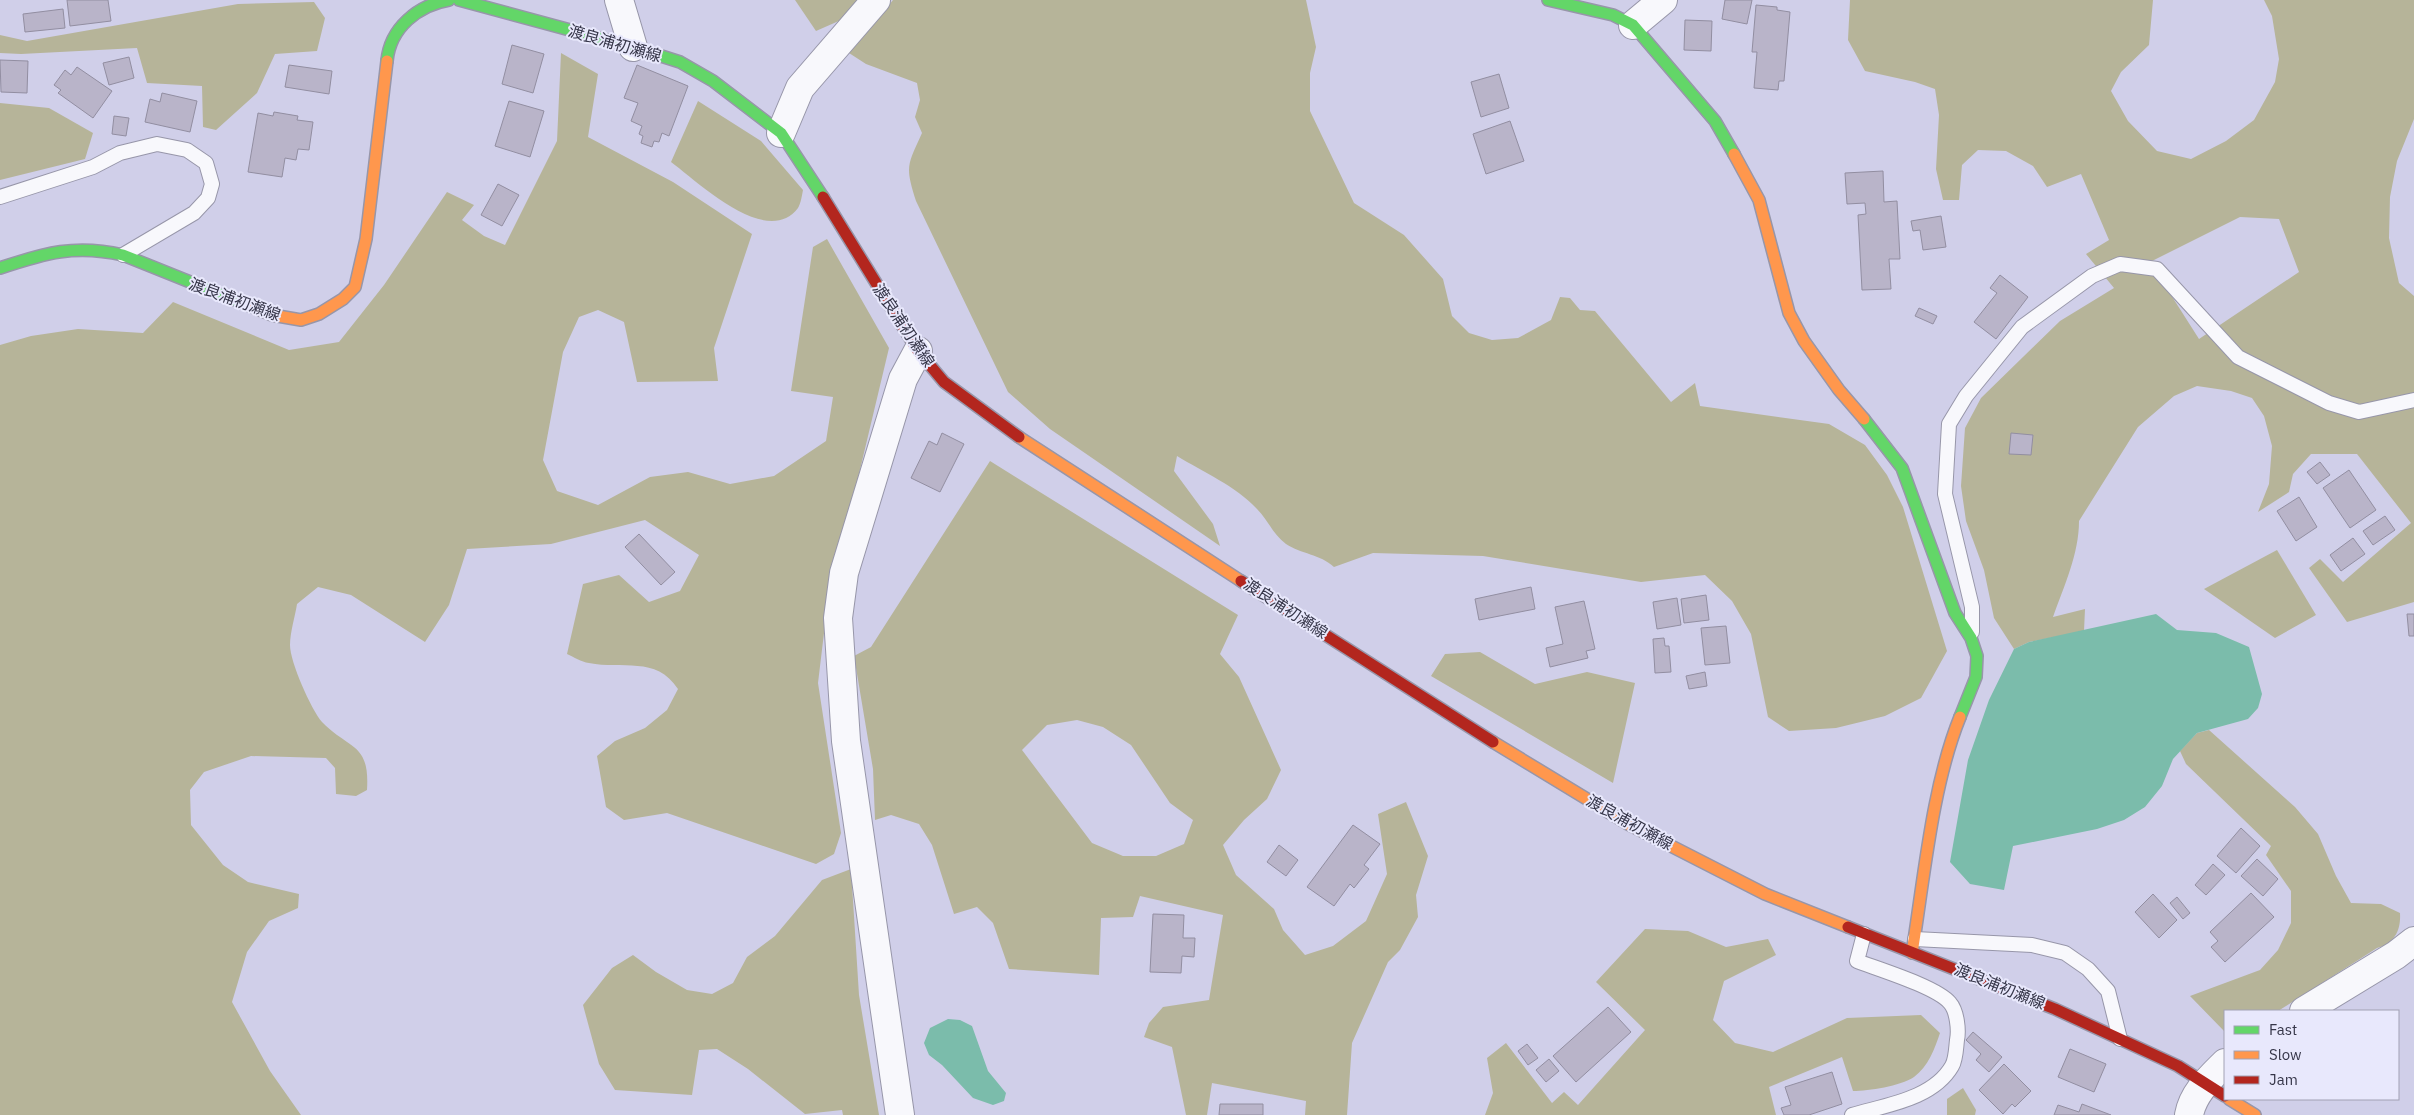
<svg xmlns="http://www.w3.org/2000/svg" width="2414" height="1115" font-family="'IBM Plex Sans','Noto Sans JP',sans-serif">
  <rect width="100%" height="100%" fill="#d0cfe9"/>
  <g fill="#b6b499" fill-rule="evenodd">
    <polygon points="795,0 858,0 841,20 816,31"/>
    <path d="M 893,0 L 1306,0 L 1316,47 L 1310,73 L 1310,111 L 1354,203 L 1404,235 L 1443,279 L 1452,316 L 1469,333 L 1492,340 L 1518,338 L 1551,320 L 1560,297 L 1570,298 L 1580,310 L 1595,311 L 1671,402 L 1695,383 L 1700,406 L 1829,424 L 1865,445 L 1887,475 L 1903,507 L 1947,651 L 1921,698 L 1885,716 L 1836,728 L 1789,731 L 1768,717 L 1751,634 L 1732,601 L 1705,575 L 1641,582 L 1483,556 L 1373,553 L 1334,567 C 1320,554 1301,554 1286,544 C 1272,533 1268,520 1257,509 C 1236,486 1203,472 1177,456 L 1174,471 L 1213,524 L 1220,546 L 1050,429 L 1008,392 L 916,201 C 905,166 907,166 922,133 L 915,117 L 920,100 L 917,83 L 866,64 L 849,53 Z"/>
    <path d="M 1850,0 L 2153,0 L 2149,45 L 2121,72 L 2111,91 L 2128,121 L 2157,151 L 2191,159 L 2226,141 L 2254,120 L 2275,82 L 2279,59 L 2272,16 L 2264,0 L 2414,0 L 2414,119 L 2397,161 L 2390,197 L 2389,238 L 2399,283 L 2414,296 L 2414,602 L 2347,622 L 2309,568 L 2320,559 L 2343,582 L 2411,523 L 2357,454 L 2311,454 L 2293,474 L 2289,492 L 2258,512 L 2269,484 L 2272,446 L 2264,416 L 2252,398 L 2231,391 L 2197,386 L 2174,396 L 2138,427 L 2079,521 C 2079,554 2064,586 2053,617 L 2085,609 L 2084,631 L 2029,642 L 2014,649 L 1994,618 L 1984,570 L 1966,521 L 1961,486 L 1965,428 L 1981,398 L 2060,321 L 2114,288 L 2086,254 L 2109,240 L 2081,174 L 2047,187 L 2033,166 L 2006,151 L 1978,150 L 1962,165 L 1959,200 L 1943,200 L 1936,169 L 1939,115 L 1935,89 L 1915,82 L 1865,71 L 1848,40 ZM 2240,217 L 2279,219 L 2299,272 L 2199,339 L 2150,262 Z"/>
    <polygon points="314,2 325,18 317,51 275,54 257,93 216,130 203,127 202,86 147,83 137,48 21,54 0,53 0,35 27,41 238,4"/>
    <path d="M 561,53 L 598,74 L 588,137 L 673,182 L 752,234 L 714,348 L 718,381 L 637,382 L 624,322 L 598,310 L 579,317 L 563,352 L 543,460 L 557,491 L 598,505 L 650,477 L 688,472 L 730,484 L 774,476 L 826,441 L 833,397 L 791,391 L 813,247 L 827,239 L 889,348 L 827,608 L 818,683 L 841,833 L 834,854 L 816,864 L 667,813 L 624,820 L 606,807 L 597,756 L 615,741 L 645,728 L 667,710 L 678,689 C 656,655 622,670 589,663 C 581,662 574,657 567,654 L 583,584 L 619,575 L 649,602 L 680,591 L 699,555 L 645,520 L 551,544 L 467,549 L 449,605 L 425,642 L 351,595 L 318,587 L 297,604 C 295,617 290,632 290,645 C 290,662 311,709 322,722 C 349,750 370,742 367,790 L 356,796 L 336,794 L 335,768 L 326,758 L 251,756 L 204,772 L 190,790 L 191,825 L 223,865 L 248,882 L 299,894 L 298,908 L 269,921 L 247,952 L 232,1002 L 270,1071 L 301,1115 L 0,1115 L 0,345 L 31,336 L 78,329 L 143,333 L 173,302 L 289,350 L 339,342 L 384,285 L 447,192 L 474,205 L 462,220 L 484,236 L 505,245 L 557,141 Z"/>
    <path d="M 698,101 L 761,141 L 803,190 C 802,195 801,203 798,208 C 767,249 698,182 671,162 Z"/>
    <polygon points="0,103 49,108 93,133 85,159 0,180"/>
    <path d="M 990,461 L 1238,615 L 1220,654 L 1239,677 L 1281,770 L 1267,799 L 1244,820 L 1223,845 L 1236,875 L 1274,909 L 1283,930 L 1305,955 L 1333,946 L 1366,921 L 1387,874 L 1378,814 L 1406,802 L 1428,856 L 1416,895 L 1418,917 L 1400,950 L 1388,962 L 1352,1043 L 1347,1115 L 1305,1115 L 1306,1101 L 1212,1083 L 1207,1115 L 1186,1115 L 1172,1047 L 1144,1037 L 1149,1023 L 1163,1007 L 1209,1000 L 1223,915 L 1140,896 L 1133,917 L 1101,918 L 1099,975 L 1009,969 L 993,923 L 977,907 L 954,914 L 932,845 L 919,824 L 891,815 L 875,820 L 873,769 L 854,656 L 871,647 ZM 1077,720 L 1103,727 L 1131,745 L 1170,803 L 1193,820 L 1184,844 L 1156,856 L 1123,856 L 1092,843 L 1022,750 L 1047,725 Z"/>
    <polygon points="2277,550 2316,615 2275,638 2204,589"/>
    <polygon points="1480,652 1535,684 1587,672 1635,683 1613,783 1431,676 1445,654"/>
    <path d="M 2209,730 L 2295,807 L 2318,834 L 2336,876 L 2351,903 L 2381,904 L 2400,913 C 2401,930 2395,943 2377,948 L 2278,1011 L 2225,1011 L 2225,1032 L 2190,996 L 2260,970 L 2278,950 L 2291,923 L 2291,891 L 2266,855 L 2271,846 L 2186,764 L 2180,751 L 2197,733 Z"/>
    <polygon points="851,869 859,995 879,1115 843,1115 842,1110 805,1114 748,1069 717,1049 699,1050 692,1095 615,1090 599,1064 583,1005 612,968 633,955 656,972 687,990 712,994 733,983 747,957 775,936 822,880"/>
    <path d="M 1645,929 L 1688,931 L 1726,947 L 1768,939 L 1776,955 L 1724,981 L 1713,1020 L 1735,1043 L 1773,1052 L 1847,1018 L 1921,1015 L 1940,1033 C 1935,1048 1928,1067 1914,1077 C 1900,1086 1869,1091 1853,1091 L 1842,1057 L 1769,1087 L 1776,1115 L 1485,1115 L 1493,1093 L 1487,1058 L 1506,1043 L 1552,1103 L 1564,1092 L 1578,1105 L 1645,1030 L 1596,982 Z"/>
    <polygon points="1963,1088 1976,1110 1975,1115 1947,1115 1947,1099"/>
  </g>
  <g fill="#7bbcab">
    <polygon points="2156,614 2177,630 2216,633 2249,647 2262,694 2258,708 2248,719 2197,733 2173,759 2162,786 2145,807 2124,820 2097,829 2013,846 2004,890 1970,884 1950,862 1968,760 1989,700 2014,649 2029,642"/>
    <polygon points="948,1019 960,1020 972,1026 988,1071 1006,1093 1004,1101 993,1105 973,1098 942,1065 929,1055 924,1043 930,1028"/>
  </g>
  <g fill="#b9b4c9" stroke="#928ea1">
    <polygon points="67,0 108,0 111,21 70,26"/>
    <polygon points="1725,0 1752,0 1747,24 1722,19"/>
    <polygon points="1756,5 1777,7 1777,10 1790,12 1784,81 1779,81 1778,90 1754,88 1757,52 1752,52"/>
    <polygon points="63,9 65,28 25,32 23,14"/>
    <polygon points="1685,20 1712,21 1711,51 1684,50"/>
    <polygon points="512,45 544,54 533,93 502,84"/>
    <polygon points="129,57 134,78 109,85 103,63"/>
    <polygon points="0,60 28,61 27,93 1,92"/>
    <polygon points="289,65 332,71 329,94 285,87"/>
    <polygon points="637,65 688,86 669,136 662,133 659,142 654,141 652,147 641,143 643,136 639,134 642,126 631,121 638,103 624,98"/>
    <polygon points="77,67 112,91 93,118 58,93 61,90 54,85 65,70 71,75"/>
    <polygon points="1499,74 1509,108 1481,117 1471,82"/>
    <polygon points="162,93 197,101 190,132 145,122 150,99 160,102"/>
    <polygon points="509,101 544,111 530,157 495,146"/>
    <polygon points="274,112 298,116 297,120 313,122 309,150 298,149 296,160 285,158 282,177 248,172 258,113 273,116"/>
    <polygon points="114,116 129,118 126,136 112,134"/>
    <polygon points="1510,121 1524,161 1486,174 1473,134"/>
    <polygon points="1883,171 1884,202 1897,201 1900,259 1889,259 1891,289 1862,290 1858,215 1866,214 1865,203 1847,204 1845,173"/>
    <polygon points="498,184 519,195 502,226 481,215"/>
    <polygon points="1941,216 1946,247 1923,250 1920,230 1913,231 1911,221"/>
    <polygon points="2000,275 2028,297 1996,339 1974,322 1997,293 1990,288"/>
    <polygon points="1919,308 1937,316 1933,324 1915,316"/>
    <polygon points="942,433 964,444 940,492 911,478 929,441 937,445"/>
    <polygon points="2011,433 2033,435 2031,455 2009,454"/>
    <polygon points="2320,462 2330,475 2317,484 2307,472"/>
    <polygon points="2349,470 2376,510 2350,528 2323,488"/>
    <polygon points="2299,497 2317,527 2296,541 2277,511"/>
    <polygon points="2385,516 2395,530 2373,545 2363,531"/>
    <polygon points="639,534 675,572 661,585 625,547"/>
    <polygon points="2353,538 2365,554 2341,571 2330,555"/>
    <polygon points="1531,587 1535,609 1479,620 1475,599"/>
    <polygon points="1706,595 1709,620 1684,623 1681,599"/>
    <polygon points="1677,598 1681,625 1657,629 1653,602"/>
    <polygon points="1584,601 1595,649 1586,651 1588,658 1550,667 1546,648 1563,644 1555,607"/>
    <polygon points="2407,614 2414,614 2414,636 2409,636"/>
    <polygon points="1726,626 1730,663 1705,665 1701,628"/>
    <polygon points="1664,638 1665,646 1669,646 1671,672 1655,673 1653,639"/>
    <polygon points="1705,672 1707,686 1689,689 1686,676"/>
    <polygon points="1353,825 1380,844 1364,865 1369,869 1354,888 1350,884 1334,906 1307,887"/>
    <polygon points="2241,828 2260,846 2236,873 2217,856"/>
    <polygon points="1279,845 1298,860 1286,876 1267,862"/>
    <polygon points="2257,859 2278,879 2263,896 2241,876"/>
    <polygon points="2213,864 2225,875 2206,895 2195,885"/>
    <polygon points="2251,893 2274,917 2225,962 2211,947 2218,941 2210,932"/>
    <polygon points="2153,894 2177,920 2159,938 2135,912"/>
    <polygon points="2177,897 2190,913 2183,919 2170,903"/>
    <polygon points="1153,914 1184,915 1183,938 1195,938 1194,957 1182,956 1181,973 1150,972"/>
    <polygon points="1608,1007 1631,1032 1576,1082 1553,1056"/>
    <polygon points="1973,1032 2002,1057 1989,1072 1976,1060 1981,1054 1966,1040"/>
    <polygon points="1527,1044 1538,1058 1528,1065 1518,1051"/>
    <polygon points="2070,1049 2106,1064 2094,1092 2058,1077"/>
    <polygon points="1549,1059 1559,1071 1546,1082 1536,1070"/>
    <polygon points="2004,1064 2031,1091 2015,1107 2012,1104 2003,1114 1979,1090"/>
    <polygon points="1832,1072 1842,1104 1809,1115 1784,1115 1781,1108 1791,1105 1785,1087"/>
    <polygon points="1220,1104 1263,1104 1263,1115 1219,1115"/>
    <polygon points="2082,1104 2111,1115 2054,1115 2058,1105 2079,1112"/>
  </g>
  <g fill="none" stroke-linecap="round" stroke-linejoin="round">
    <defs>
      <g id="lane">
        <polyline points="0,197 93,167 120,153 157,144 187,150 206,163 212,184 208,198 194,213 123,255"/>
        <polyline points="1972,632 1972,607 1945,494 1949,424 1966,396 2022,327 2092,276 2120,264 2157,269 2238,357 2329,403 2359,412 2414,400"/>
        <polyline points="1915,939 2032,945 2065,953 2088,969 2108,991 2120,1039"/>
        <path d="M 1852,1115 C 1886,1105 1933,1099 1952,1066 C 1956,1059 1956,1048 1957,1040 C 1959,1030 1957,1011 1950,1003 C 1937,987 1878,969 1857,961 L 1864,934"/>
      </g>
      <g id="street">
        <polyline points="619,0 633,47"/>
        <polyline points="1633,25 1663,0"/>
        <polyline points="781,133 800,88 876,0"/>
        <polyline points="2304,1011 2396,955 2414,941"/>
        <polyline points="900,1115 846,741 838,618 844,573 903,379 918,351"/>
        <path d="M 2189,1115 C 2193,1093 2210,1078 2225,1063"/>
      </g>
      <g id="fast">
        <polyline points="459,0 633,47 680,62 713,81 781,133 823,197"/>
        <polyline points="1548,0 1613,15 1633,25 1715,121 1734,154"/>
        <path d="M 387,61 C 390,28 418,5 449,0"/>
        <path d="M 0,268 C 45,253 75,244 123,255 L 245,304"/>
        <polyline points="1864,419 1902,468 1955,613 1971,638 1977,656 1976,677 1960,717"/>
      </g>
      <g id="slow">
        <polyline points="1734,154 1759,200 1789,313 1804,341 1839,390 1864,419"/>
        <polyline points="245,304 272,315 301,320 319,314 343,299 355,287 366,239 387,61"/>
        <polyline points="1019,437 1241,581"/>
        <polyline points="1493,742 1628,824 1765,894 1848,927"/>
        <path d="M 1912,953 C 1924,879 1932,786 1960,717"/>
        <polyline points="2229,1099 2255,1115"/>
      </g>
      <g id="jam">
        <polyline points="823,197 918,351 944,382 1019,437"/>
        <polyline points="1241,581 1493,742"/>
        <polyline points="1848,927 2055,1009 2178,1066 2225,1096"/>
      </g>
    </defs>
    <use href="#lane" stroke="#9796a9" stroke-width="16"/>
    <use href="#street" stroke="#9796a9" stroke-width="30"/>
    <use href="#fast" stroke="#9796a9" stroke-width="14"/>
    <use href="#slow" stroke="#9796a9" stroke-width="14"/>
    <use href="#jam" stroke="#9796a9" stroke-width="14"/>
    <use href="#lane" stroke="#f8f8fc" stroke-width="14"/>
    <use href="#street" stroke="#f8f8fc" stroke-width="28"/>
    <use href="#fast" stroke="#63d668" stroke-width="11"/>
    <use href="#slow" stroke="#ff974d" stroke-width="11"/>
    <use href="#jam" stroke="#b3261e" stroke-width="11"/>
  </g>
  <g text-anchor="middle" stroke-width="4" stroke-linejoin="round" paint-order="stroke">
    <g font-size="16" fill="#363649" stroke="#e8e8fc">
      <text transform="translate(615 43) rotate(16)" y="6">渡良浦初瀬線</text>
      <text transform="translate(235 299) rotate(20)" y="6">渡良浦初瀬線</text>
      <text transform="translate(904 325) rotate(56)" y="6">渡良浦初瀬線</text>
      <text transform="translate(1286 608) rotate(33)" y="6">渡良浦初瀬線</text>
      <text transform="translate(1630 822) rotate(29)" y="6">渡良浦初瀬線</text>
      <text transform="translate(2000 986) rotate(22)" y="6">渡良浦初瀬線</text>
    </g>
  </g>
  <rect x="2224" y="1010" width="175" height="90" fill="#e8e8fc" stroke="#a1a1b4"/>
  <rect x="2234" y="1026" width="25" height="8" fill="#63d668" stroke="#a1a1b4"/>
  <text x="2269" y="1035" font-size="15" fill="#363649">Fast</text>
  <rect x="2234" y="1051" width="25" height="8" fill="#ff974d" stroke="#a1a1b4"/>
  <text x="2269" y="1060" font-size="15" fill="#363649">Slow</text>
  <rect x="2234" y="1076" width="25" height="8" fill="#b3261e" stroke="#a1a1b4"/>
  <text x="2269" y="1085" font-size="15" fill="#363649">Jam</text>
</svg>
